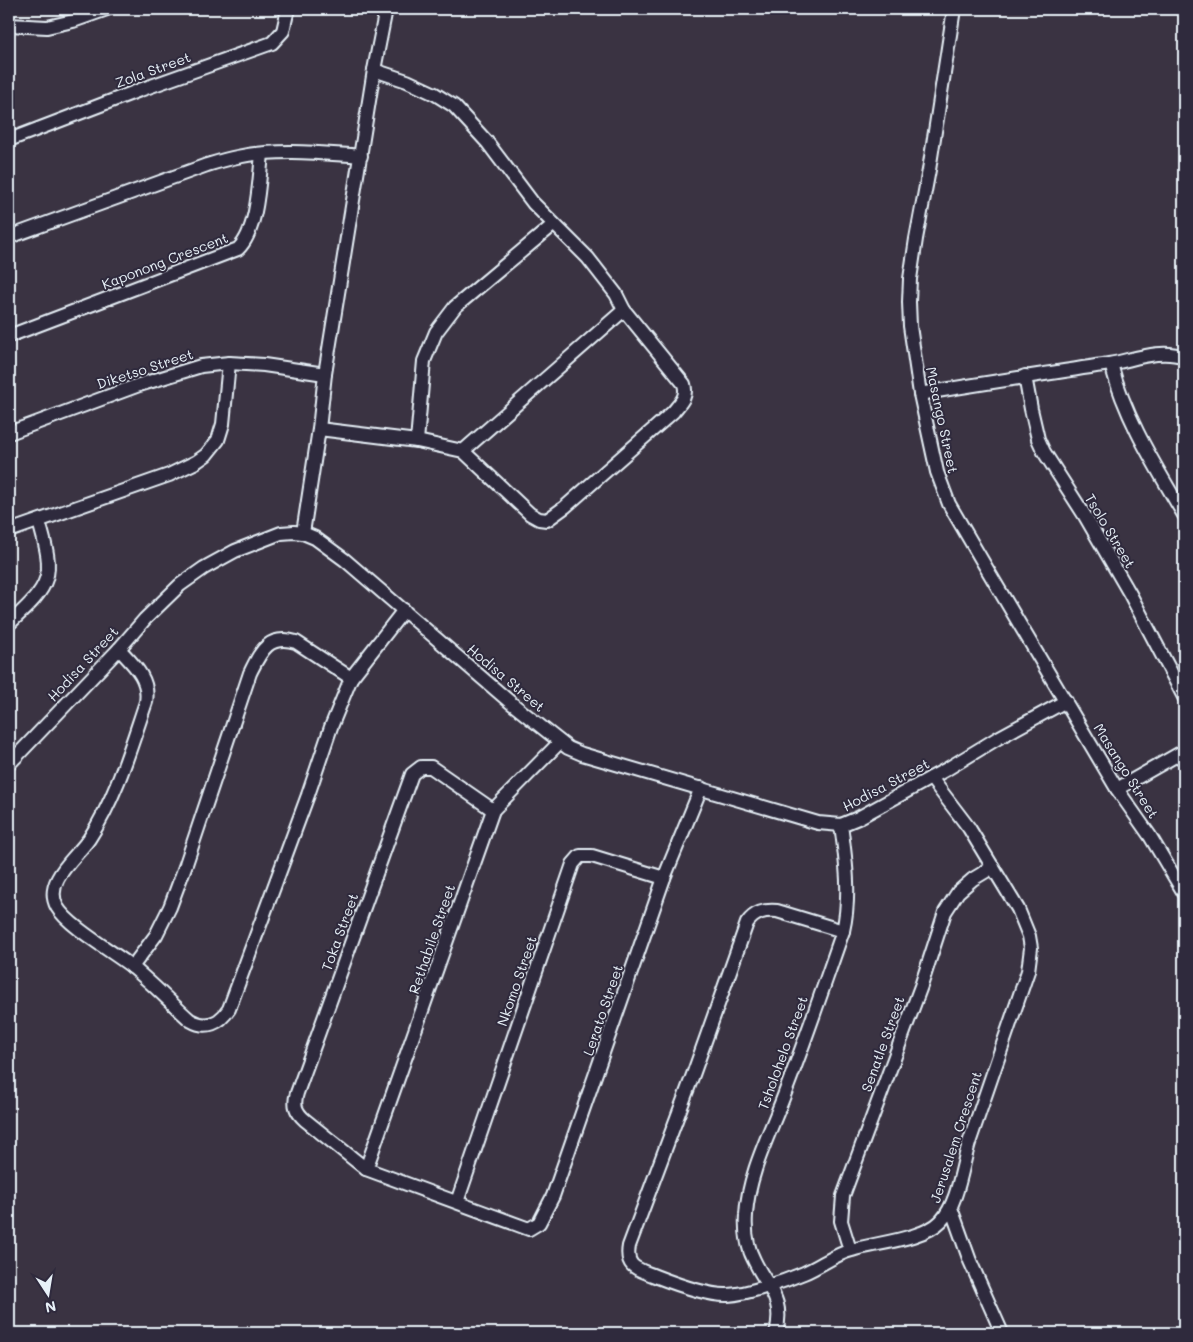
<svg xmlns="http://www.w3.org/2000/svg" width="1193" height="1342" font-family="Mali,sans-serif">
  <rect width="100%" height="100%" fill="#3a3342"/>
  <filter id="ink" filterUnits="userSpaceOnUse"><feTurbulence type="fractalNoise" baseFrequency=".02" numOctaves="2"/><feDisplacementMap in="SourceGraphic" scale="10" xChannelSelector="R" yChannelSelector="G"/><feConvolveMatrix kernelMatrix="1 2 1 2 8 2 1 2 1" color-interpolation-filters="sRGB"/></filter>
  <g filter="url(#ink)">
    <g fill="none" stroke-linecap="round" stroke-linejoin="round">
      <defs>
        <g id="minor">
          <polyline points="954,9 929,170 916,239 910,279 909,302 910,326 920,394 937,472 949,504 984,564 1117,789 1150,836 1184,893"/>
          <polyline points="9,25 47,27 73,21 107,9"/>
          <polyline points="9,140 140,90 272,43 283,31 288,9"/>
          <path d="M 9,237 L 207,165 C 217,162 227,159 237,157 C 278,148 320,153 361,156"/>
          <path d="M 9,336 L 238,249 C 258,230 259,181 262,154"/>
          <path d="M 1111,364 C 1126,420 1155,465 1184,515"/>
          <polyline points="1025,376 1031,409 1038,439 1044,452 1085,516 1130,594 1184,697"/>
          <path d="M 920,394 C 983,383 1046,374 1109,364 C 1133,360 1160,348 1184,357"/>
          <path d="M 319,429 L 417,441 L 463,451 L 530,514 L 539,519 L 547,520 L 565,507 L 673,412 C 680,403 688,397 684,384 L 624,310 L 616,294 L 588,258 L 533,203 L 487,142 L 454,106 L 435,94 L 407,81 L 374,70"/>
          <polyline points="9,433 139,385 201,366 229,363 264,365 325,374"/>
          <polyline points="417,441 424,361 436,332 455,307 553,225"/>
          <polyline points="463,451 624,310"/>
          <polyline points="9,531 169,475 196,462 206,455 218,440 223,424 229,363"/>
          <polyline points="303,533 319,429 325,374 374,70 386,9"/>
          <path d="M 9,624 C 21,612 41,596 46,579 C 52,561 43,538 39,521"/>
          <path d="M 119,649 C 134,665 150,679 146,702 C 130,749 116,798 89,839 C 76,858 43,881 57,907 C 68,926 113,952 131,966 C 152,983 171,1003 190,1020 C 207,1030 220,1023 229,1009 L 308,795 L 331,727 L 351,678 L 404,610"/>
          <polyline points="9,764 119,649 145,619 180,585 204,568 235,551 281,533 294,532 303,533 315,538 345,560 510,702 568,748 582,754 818,823 841,825 858,818 947,769 998,738 1066,701"/>
          <polyline points="1117,789 1184,751"/>
          <path d="M 493,810 L 431,767 L 421,767 L 412,774 L 297,1093 C 293,1105 296,1112 305,1120 L 366,1169 L 529,1229 L 539,1223 L 553,1196 L 664,878 L 701,788"/>
          <path d="M 843,931 L 777,911 C 764,910 755,912 747,923 L 694,1072 L 629,1246 C 625,1268 638,1269 655,1276 C 673,1283 709,1296 728,1295 C 748,1294 785,1281 804,1273 C 821,1266 835,1254 852,1250 C 876,1243 924,1239 941,1221 C 959,1202 962,1164 970,1140 C 989,1083 1009,1027 1028,971 L 1031,948 L 1029,936 L 1018,909 L 969,828 L 931,778"/>
          <path d="M 132,967 L 156,935 L 170,907 L 186,864 L 250,673 C 261,651 268,634 296,642 L 351,678"/>
          <polyline points="366,1169 493,810 560,742"/>
          <polyline points="457,1202 573,864 580,856 592,856 664,878"/>
          <polyline points="951,1208 970,1261 1002,1333"/>
          <polyline points="850,1250 841,1221 843,1196 921,986 945,912 958,892 973,879 993,867"/>
          <path d="M 776,1333 C 785,1298 767,1288 754,1260 C 747,1247 745,1229 746,1215 C 748,1174 771,1131 785,1093 C 806,1039 824,985 843,931 C 851,896 846,861 841,825"/>
        </g>
      </defs>
      <use href="#minor" stroke="#e8f1f8" stroke-width="16"/>
      <use href="#minor" stroke="#2f2a3d" stroke-width="12"/>
    </g>
  </g>
  <g text-anchor="middle" stroke-width="4" stroke-linejoin="round" paint-order="stroke">
    <g font-size="14" fill="#e8f1f8" stroke="#2f2a3d">
      <text transform="translate(153 70) rotate(-20)" y="5">Zola Street</text>
      <text transform="translate(165 261) rotate(-21)" y="5">Kaponong Crescent</text>
      <text transform="translate(145 369) rotate(-18)" y="5">Diketso Street</text>
      <text transform="translate(942 420) rotate(78)" y="5">Masango Street</text>
      <text transform="translate(1110 531) rotate(59)" y="5">Tsolo Street</text>
      <text transform="translate(83 664) rotate(-47)" y="5">Hodisa Street</text>
      <text transform="translate(506 678) rotate(40)" y="5">Hodisa Street</text>
      <text transform="translate(1126 771) rotate(58)" y="5">Masango Street</text>
      <text transform="translate(886 785) rotate(-28)" y="5">Hodisa Street</text>
      <text transform="translate(340 932) rotate(-70)" y="5">Toka Street</text>
      <text transform="translate(432 939) rotate(-71)" y="5">Rethabile Street</text>
      <text transform="translate(517 981) rotate(-71)" y="5">Nkomo Street</text>
      <text transform="translate(603 1010) rotate(-71)" y="5">Lerato Street</text>
      <text transform="translate(883 1044) rotate(-70)" y="5">Senatle Street</text>
      <text transform="translate(783 1053) rotate(-70)" y="5">Tsholohelo Street</text>
      <text transform="translate(956 1137) rotate(-72)" y="5">Jerusalem Crescent</text>
    </g>
  </g>
  <rect width="1193" height="1342" fill="none" stroke="#2f2a3d" stroke-width="30"/>
  <rect x="15" y="15" width="1163" height="1312" fill="none" stroke="#e8f1f8" stroke-width="2" filter="url(#ink)"/>
  <g transform="translate(48 1294) rotate(168)" stroke="#2f2a3d" stroke-width="4" paint-order="stroke">
  <path d="M0-4L9 19L0 12L-9 19Z" fill="#e8f1f8"/>
  <text y="-8" font-size="14" font-weight="bold" text-anchor="middle" fill="#e8f1f8">N</text>
  </g>
</svg>
